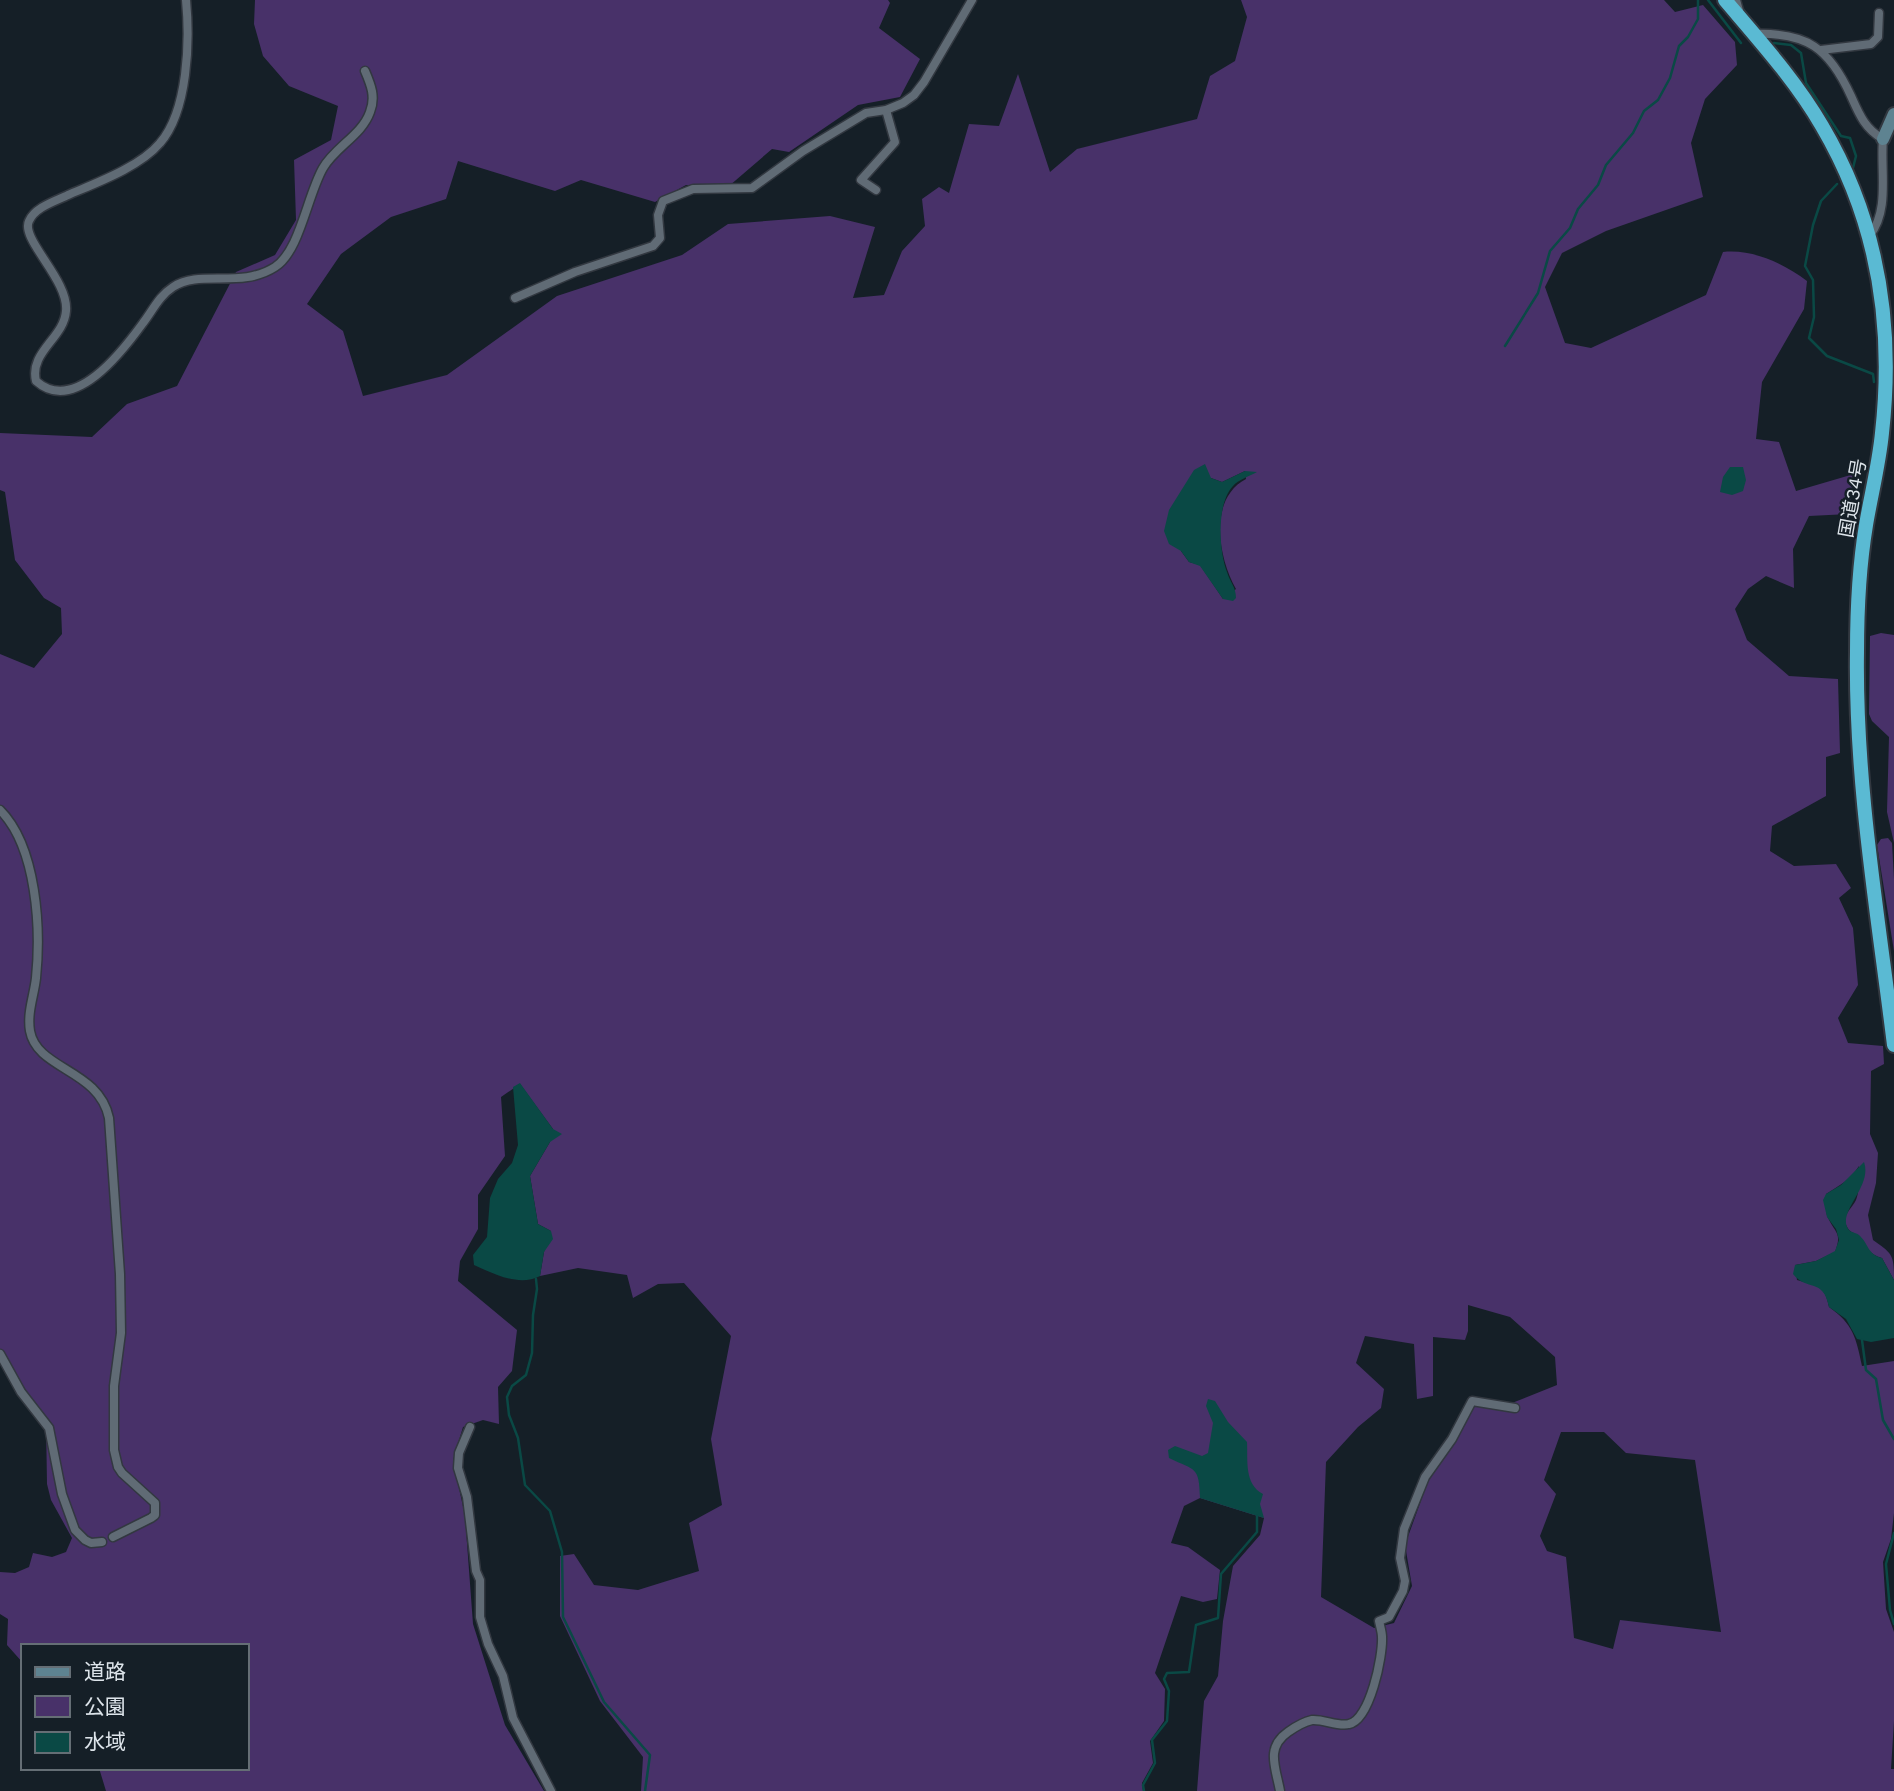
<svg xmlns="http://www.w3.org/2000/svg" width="1894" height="1791" font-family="'Work Sans','Noto Sans JP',sans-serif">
  <rect width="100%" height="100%" fill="#151f27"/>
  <g fill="#483169" fill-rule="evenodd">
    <path d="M 255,0 L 888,0 L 890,3 L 879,28 L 920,59 L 900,97 L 858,105 L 789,152 L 772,149 L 729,186 L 686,185 L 655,202 L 581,180 L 555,191 L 458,161 L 446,199 L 391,217 L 341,254 L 307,304 L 343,331 L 363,396 L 447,375 L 557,296 L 682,255 L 728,224 L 830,216 L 875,227 L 853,298 L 884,295 L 902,251 L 925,226 L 922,199 L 939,187 L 949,193 L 969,124 L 999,126 L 1018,74 L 1050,172 L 1077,149 L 1197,119 L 1210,76 L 1235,61 L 1247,17 L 1241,0 L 1664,0 L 1675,12 L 1703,5 L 1735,42 L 1737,65 L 1705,99 L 1691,143 L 1703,197 L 1606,231 L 1562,253 L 1545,287 L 1565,343 L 1591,348 L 1706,295 L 1723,252 C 1753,249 1783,263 1807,281 L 1804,309 L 1762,382 L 1756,439 L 1779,442 L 1796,491 L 1854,474 L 1849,514 L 1809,516 L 1793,549 L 1794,588 L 1766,576 L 1748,589 L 1735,609 L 1747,640 L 1789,676 L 1838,679 L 1840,753 L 1826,757 L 1826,796 L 1772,826 L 1770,851 L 1794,866 L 1836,864 L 1851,888 L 1839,898 L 1853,928 L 1858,985 L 1838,1018 L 1848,1043 L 1883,1046 L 1884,1064 L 1871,1071 L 1870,1134 L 1878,1153 L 1876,1183 L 1868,1215 L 1873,1240 C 1893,1254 1894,1255 1894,1280 L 1882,1258 C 1871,1255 1868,1250 1862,1240 C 1859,1234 1853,1234 1849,1230 C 1839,1217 1851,1210 1856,1200 C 1860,1191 1858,1176 1859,1166 C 1851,1179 1839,1186 1826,1194 C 1826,1201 1825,1212 1828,1218 C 1836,1234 1842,1233 1835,1252 L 1816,1261 L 1795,1265 L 1797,1280 C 1817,1286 1825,1285 1829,1307 C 1853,1324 1856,1337 1862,1366 L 1894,1361 L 1894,1513 L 1891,1539 L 1883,1562 L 1886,1609 L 1894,1632 L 1894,1721 L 1891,1769 L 1894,1769 L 1894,1791 L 1197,1791 L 1204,1701 L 1218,1676 L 1223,1621 L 1233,1566 L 1260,1535 L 1264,1518 L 1200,1498 L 1184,1506 L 1171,1543 L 1188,1547 L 1220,1570 L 1217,1599 L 1203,1602 L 1181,1596 L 1155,1673 L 1165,1689 L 1164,1721 L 1150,1741 L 1153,1763 L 1142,1783 L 1143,1791 L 641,1791 L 643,1757 L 600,1701 L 560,1616 L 560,1556 L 574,1554 L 594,1585 L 638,1590 L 699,1571 L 689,1523 L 722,1505 L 711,1439 L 731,1336 L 684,1283 L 658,1284 L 633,1298 L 627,1275 L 578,1268 L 540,1276 L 544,1252 L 551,1231 L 538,1224 L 530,1176 L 550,1142 L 553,1129 L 520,1084 L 501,1097 L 505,1156 L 478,1195 L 478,1229 L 460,1261 L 458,1281 L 517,1330 L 512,1371 L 498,1387 L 499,1424 L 483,1420 L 463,1427 L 453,1460 L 465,1516 L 473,1624 L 505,1725 L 544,1791 L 106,1791 L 99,1768 L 247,1768 L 247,1646 L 23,1646 L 23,1663 L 7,1645 L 8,1619 L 0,1614 L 0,1572 L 15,1573 L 29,1567 L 33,1553 L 52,1557 L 66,1552 L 72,1538 L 51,1500 L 47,1484 L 46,1423 L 15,1381 L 0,1349 L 0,654 L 34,668 L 62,634 L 61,608 L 44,598 L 15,560 L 5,492 L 0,490 L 0,433 L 92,437 L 127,404 L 177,386 L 236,272 L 275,255 L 296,220 L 294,160 L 331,140 L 338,106 L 289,86 L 263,56 L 254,24 ZM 1245,471 L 1246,479 C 1208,499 1218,557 1236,589 L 1223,599 L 1200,565 L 1189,562 L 1181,551 L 1211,478 L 1222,482 ZM 1468,1305 L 1510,1317 L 1555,1357 L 1557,1385 L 1512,1403 L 1479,1399 L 1428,1481 L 1405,1545 L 1412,1586 L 1394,1623 L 1374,1628 L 1321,1597 L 1326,1462 L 1358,1427 L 1381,1408 L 1384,1389 L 1356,1363 L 1365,1336 L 1414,1344 L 1417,1399 L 1433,1396 L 1433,1337 L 1465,1340 L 1468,1331 ZM 1561,1432 L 1604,1432 L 1626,1453 L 1695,1460 L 1721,1632 L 1620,1620 L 1613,1649 L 1574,1638 L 1566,1557 L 1547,1551 L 1540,1536 L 1556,1494 L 1544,1480 Z"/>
    <polygon points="1881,633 1894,635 1894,843 1887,812 1889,737 1872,721 1869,714 1870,636"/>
    <polygon points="1888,838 1892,843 1894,879 1894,951 1877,845 1881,839"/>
  </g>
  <g fill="#0a4945">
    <path d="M 1205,464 L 1211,478 L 1222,482 L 1245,471 L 1257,472 C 1250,476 1238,480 1233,486 C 1216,504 1219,551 1227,572 C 1230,582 1236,587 1236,598 L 1233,601 L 1223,599 L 1200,566 L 1189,562 L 1181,551 L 1169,544 L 1164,531 L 1169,510 L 1194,470 Z"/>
    <polygon points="1730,467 1743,467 1746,480 1743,491 1732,495 1720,492 1723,477"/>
    <path d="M 520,1083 L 553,1129 L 562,1134 L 550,1142 L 530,1176 L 538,1224 L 551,1231 L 553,1239 L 544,1252 L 540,1276 C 519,1287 494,1274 474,1265 L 473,1255 L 487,1237 L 490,1198 L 498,1179 L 512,1163 L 518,1145 L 513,1087 Z"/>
    <path d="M 1864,1162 C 1873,1187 1835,1213 1849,1230 C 1852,1233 1855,1232 1859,1235 C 1869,1244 1867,1254 1882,1258 L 1894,1280 L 1894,1338 L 1871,1342 L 1857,1339 L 1846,1319 L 1829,1307 C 1823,1277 1807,1292 1793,1274 L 1795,1265 L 1816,1261 L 1835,1251 L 1839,1240 L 1836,1229 L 1827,1217 L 1823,1200 L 1826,1194 L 1841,1185 Z"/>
    <path d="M 1208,1399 L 1215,1401 L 1228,1422 L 1247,1442 C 1248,1460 1244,1484 1263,1494 L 1260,1504 L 1264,1518 L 1200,1498 C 1199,1466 1196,1471 1169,1458 L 1168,1450 L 1175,1446 L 1202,1456 L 1208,1453 L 1213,1423 L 1206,1406 Z"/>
  </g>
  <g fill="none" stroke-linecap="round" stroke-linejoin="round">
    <g stroke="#0a4945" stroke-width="2.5">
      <polyline points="1708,0 1741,43"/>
      <polyline points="1774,43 1791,45 1801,53 1806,83 1841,136 1850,138 1856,156 1853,168"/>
      <polyline points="1837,184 1821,201 1813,225 1805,266 1813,280 1814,317 1809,338 1827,356 1873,374 1874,382"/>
      <polyline points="1505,346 1538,293 1550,251 1570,228 1578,209 1598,185 1606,165 1633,133 1644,111 1658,100 1670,78 1679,46 1688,37 1698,19 1698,0"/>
      <polyline points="536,1279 537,1289 533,1315 532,1353 526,1375 512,1386 507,1397 509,1415 518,1438 525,1485 550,1511 562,1552 563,1617 604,1702 650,1755 645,1791"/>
      <polyline points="1862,1340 1866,1370 1876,1379 1883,1420 1894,1439"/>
      <polyline points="1894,1533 1886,1564 1890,1610 1894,1624"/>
      <polyline points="1144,1791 1143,1785 1155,1763 1152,1740 1167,1721 1169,1691 1164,1679 1167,1673 1189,1672 1196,1625 1218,1618 1221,1574 1257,1532 1257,1516"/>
    </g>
    <defs>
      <g id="street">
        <path d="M 186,0 C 190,41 188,111 160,143 C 140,167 96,183 68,195 C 56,201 35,207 29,221 C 20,239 69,280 66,311 C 64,338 29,352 36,381 C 74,415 122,352 143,323 C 153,310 159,296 173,287 C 200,269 241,289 275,267 C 300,251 307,196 323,168 C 335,147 362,135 370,112 C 376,97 371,85 365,71"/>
        <polyline points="1736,0 1740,14"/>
        <path d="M 1753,34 C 1807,32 1829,48 1851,96 C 1859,114 1865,129 1883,139 C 1880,170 1890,210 1870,235"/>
        <polyline points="1821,50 1871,44 1878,37 1879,13"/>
        <polyline points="876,190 861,180 895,142 886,110"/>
        <polyline points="515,298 575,272 653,246 660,238 658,215 663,201 693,189 752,188 803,151 866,113 886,110 903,103 914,95 924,82 972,0"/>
        <path d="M 0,810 C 37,847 41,929 36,978 C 34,996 27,1012 30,1031 C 37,1070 99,1069 109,1118 L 120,1274 L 121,1333 L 114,1386 L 114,1450 L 118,1467 L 122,1473 L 155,1503 L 155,1515 L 151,1518 L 113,1537"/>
        <polyline points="0,1354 21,1392 49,1428 62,1494 75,1530 85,1540 91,1543 102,1542"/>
        <polyline points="470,1427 459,1453 458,1468 467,1497 476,1571 480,1580 480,1617 488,1644 503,1676 513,1718 551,1791"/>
        <path d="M 1280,1791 C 1276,1768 1265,1748 1288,1732 C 1295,1727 1303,1722 1312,1720 C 1324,1719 1338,1727 1349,1724 C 1370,1720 1383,1656 1382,1637 C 1382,1632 1380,1626 1379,1621 L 1389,1617 L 1403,1591 L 1405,1581 L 1400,1558 L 1404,1529 L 1425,1477 L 1452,1439 L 1472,1401 L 1515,1408"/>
      </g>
      <polyline id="secondary" points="1883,139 1894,114"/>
      <path id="highway" d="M 1725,0 C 1759,40 1796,81 1822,126 C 1878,221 1894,326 1882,433 C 1879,464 1871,495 1866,525 C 1859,567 1857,610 1857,652 C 1855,783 1878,915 1894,1045"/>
    </defs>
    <use href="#street" stroke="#323840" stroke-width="11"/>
    <use href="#secondary" stroke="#323840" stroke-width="16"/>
    <use href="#highway" stroke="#323840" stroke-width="18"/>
    <use href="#street" stroke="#606b75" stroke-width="8"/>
    <use href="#secondary" stroke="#5e8391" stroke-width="12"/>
    <use href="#highway" stroke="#5abad3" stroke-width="14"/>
  </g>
  <g text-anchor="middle" stroke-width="5" stroke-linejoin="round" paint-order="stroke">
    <g font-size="19" fill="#dde4ea" stroke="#151f27">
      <text transform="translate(1852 498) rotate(-80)" y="7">国道34号</text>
    </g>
  </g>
  <rect x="21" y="1644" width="228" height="126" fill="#151f27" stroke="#656e75" stroke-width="2"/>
  <rect x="35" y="1667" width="35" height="10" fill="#5e8391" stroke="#656e75" stroke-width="2"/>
  <text x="84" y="1679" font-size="21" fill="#dde4ea">道路</text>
  <rect x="35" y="1696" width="35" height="21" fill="#483169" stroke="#656e75" stroke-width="2"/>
  <text x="84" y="1714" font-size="21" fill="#dde4ea">公園</text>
  <rect x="35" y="1732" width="35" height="21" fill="#0a4945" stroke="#656e75" stroke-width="2"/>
  <text x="84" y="1749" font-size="21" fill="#dde4ea">水域</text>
</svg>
